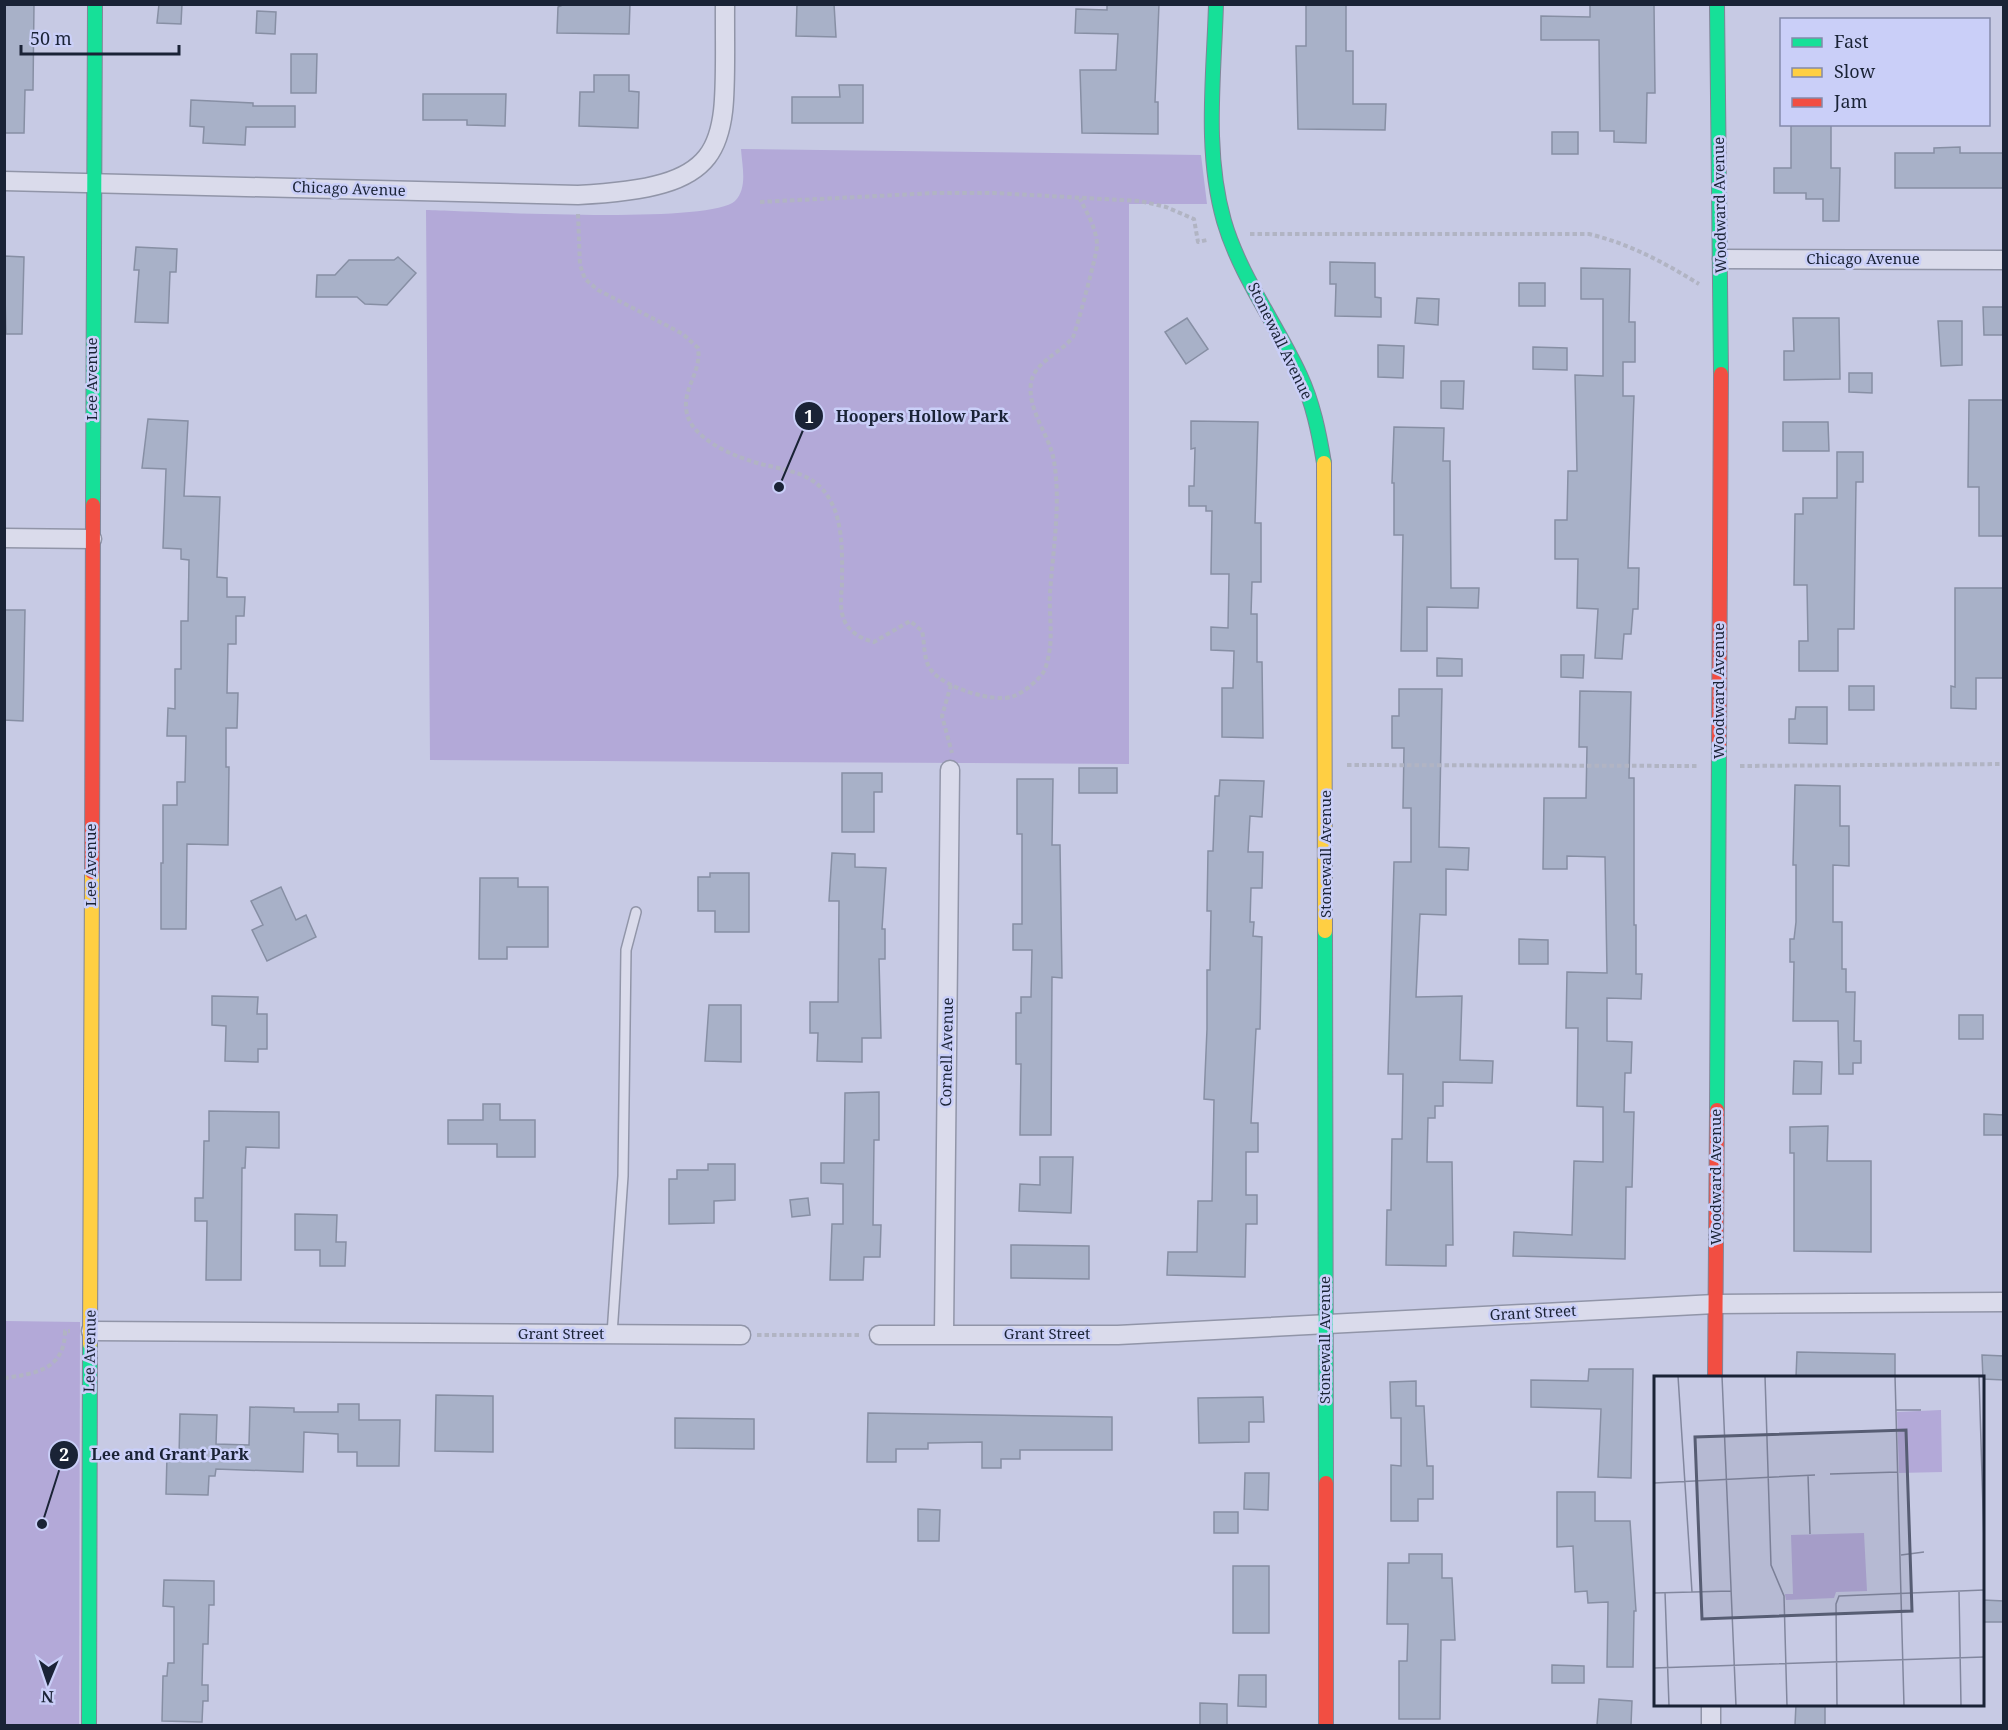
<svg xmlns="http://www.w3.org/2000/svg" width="2008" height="1730" font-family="'Noto Serif',serif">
  <rect width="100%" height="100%" fill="#c7cae4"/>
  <g fill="#b3a9d8">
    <path d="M 741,149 L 1201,155 L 1207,204 L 1129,204 L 1129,764 L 430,760 L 426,210 C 473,211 709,225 735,201 C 748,188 742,166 741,149 Z"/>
    <polygon points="5,1321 80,1322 79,1725 5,1726"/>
  </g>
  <g fill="#a8b1c8" stroke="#878fa4" stroke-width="1.5">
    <polygon points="4,4 34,4 33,90 25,90 24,133 4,133"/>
    <polygon points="159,4 182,4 181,24 157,23"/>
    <polygon points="565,4 630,4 629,34 557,33 558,7"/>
    <polygon points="797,4 834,4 836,37 796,36"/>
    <polygon points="1107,4 1159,4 1155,102 1158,102 1158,134 1082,133 1080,70 1116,70 1118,34 1075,33 1076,9 1107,10"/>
    <polygon points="1306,4 1346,4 1346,51 1353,51 1353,104 1386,104 1385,130 1298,129 1296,46 1306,46"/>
    <polygon points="1590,4 1654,4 1655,93 1647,93 1646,143 1614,142 1614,131 1600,131 1599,40 1541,40 1541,16 1590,17"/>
    <polygon points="257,11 276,12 275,34 256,33"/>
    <polygon points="291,54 317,54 316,93 291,93"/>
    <polygon points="594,75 629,75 629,91 639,92 638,128 579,126 580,92 594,92"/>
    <polygon points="839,85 863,85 863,123 792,123 792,97 840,97"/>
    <polygon points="423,94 506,94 505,126 467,125 467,120 423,120"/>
    <polygon points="191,100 253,103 253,106 295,106 295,127 246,127 245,145 203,143 204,127 190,126"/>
    <polygon points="1791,124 1831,124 1831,168 1840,168 1839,221 1823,221 1823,199 1806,199 1806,193 1774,193 1774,168 1791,168"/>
    <rect x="1552" y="132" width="26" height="22"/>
    <polygon points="1960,147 1960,153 2004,153 2004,188 1895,188 1895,153 1934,153 1934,148"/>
    <polygon points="136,247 177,249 176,272 170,272 168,323 135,322 139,270 134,270"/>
    <polygon points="4,256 24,257 22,334 6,334"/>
    <polygon points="398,257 416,273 387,305 365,304 357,297 316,297 317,275 335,275 349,260 394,260"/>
    <polygon points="1330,262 1375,263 1375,297 1381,298 1381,317 1335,316 1336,284 1330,284"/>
    <polygon points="1581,268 1630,269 1629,322 1635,322 1635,362 1623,362 1623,396 1634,396 1628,568 1639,568 1638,609 1633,609 1631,634 1624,634 1622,659 1595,658 1598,609 1577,608 1578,559 1555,559 1555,520 1567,520 1568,471 1577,471 1575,375 1603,376 1603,299 1581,299"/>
    <rect x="1519" y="283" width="26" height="23"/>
    <polygon points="1417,298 1439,299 1438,325 1415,323"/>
    <polygon points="1983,307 2004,307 2004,335 1984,335"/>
    <polygon points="1187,318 1208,349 1186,364 1165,332"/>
    <polygon points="1793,318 1839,318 1840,379 1784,380 1784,351 1794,351"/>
    <polygon points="1938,321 1962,321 1962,365 1941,366"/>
    <polygon points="1378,345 1404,346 1403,378 1378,377"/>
    <polygon points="1533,347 1567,348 1567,370 1533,369"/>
    <polygon points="1849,373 1872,373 1872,393 1849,392"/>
    <polygon points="1441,381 1464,381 1463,409 1441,408"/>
    <polygon points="1969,400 2004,400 2004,536 1979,536 1979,487 1968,487"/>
    <polygon points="148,419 188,421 184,496 220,497 217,577 227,578 227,597 245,597 244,616 236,616 236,644 228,644 227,693 238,693 237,728 226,728 226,767 229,767 228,845 187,844 186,929 161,929 161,863 163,863 163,805 177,805 177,782 185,782 186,736 167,736 168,708 175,709 175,669 181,669 181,621 188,621 189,560 181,559 181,549 163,548 166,469 142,468"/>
    <polygon points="1191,421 1258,422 1255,523 1261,523 1261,582 1252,582 1251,614 1257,614 1257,662 1262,662 1263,738 1222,737 1222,688 1233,688 1234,651 1211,650 1211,627 1228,628 1229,574 1211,574 1212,511 1206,511 1206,506 1189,506 1189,486 1194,486 1195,448 1191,449"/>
    <polygon points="1783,422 1828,422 1829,451 1783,451"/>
    <polygon points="1394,427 1444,428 1443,461 1450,461 1451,588 1479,588 1478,608 1427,607 1427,651 1401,651 1403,535 1394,535 1394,483 1392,483"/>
    <polygon points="1837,452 1863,452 1863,482 1856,482 1854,629 1838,629 1838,671 1799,671 1799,641 1808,641 1807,585 1794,585 1795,514 1803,514 1803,498 1837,498"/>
    <polygon points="1955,588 2004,588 2004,678 1976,678 1976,709 1951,708 1951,686 1955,687"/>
    <polygon points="4,610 25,610 23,721 4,720"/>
    <polygon points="1561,655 1584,655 1583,678 1561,677"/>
    <polygon points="1437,658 1462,659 1462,676 1437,676"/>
    <rect x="1849" y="686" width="25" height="24"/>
    <polygon points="1399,689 1442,689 1439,847 1469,848 1468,870 1446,869 1446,915 1420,914 1416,997 1462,996 1460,1060 1493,1061 1492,1083 1443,1082 1443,1106 1435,1106 1435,1118 1428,1118 1427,1162 1452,1162 1453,1245 1446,1245 1446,1266 1386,1265 1387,1210 1391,1210 1392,1139 1402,1139 1403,1074 1388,1074 1394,862 1411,862 1411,808 1403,808 1404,748 1392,748 1392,716 1399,716"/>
    <polygon points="1580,691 1631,692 1629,778 1634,778 1634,925 1636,925 1636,974 1642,974 1641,999 1607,998 1607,1041 1632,1042 1631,1073 1625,1073 1624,1112 1634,1112 1632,1187 1626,1187 1625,1259 1513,1256 1514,1232 1572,1235 1574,1161 1603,1162 1603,1107 1577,1106 1578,1028 1566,1028 1567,972 1607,973 1605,857 1567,856 1567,869 1543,869 1544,798 1586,798 1587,747 1579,747"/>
    <polygon points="1796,707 1827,707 1827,744 1789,743 1789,719 1795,719"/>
    <rect x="1079" y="768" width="38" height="25"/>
    <polygon points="842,773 882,773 882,792 874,792 874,832 842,832"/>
    <polygon points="1017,779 1053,779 1052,845 1060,845 1062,978 1052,977 1051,1135 1020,1135 1021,1064 1016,1064 1016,1013 1021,1013 1021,997 1031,997 1032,950 1013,950 1013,924 1022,924 1022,834 1017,834"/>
    <polygon points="1220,780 1264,781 1262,817 1250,816 1248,852 1263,852 1262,888 1251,888 1250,922 1254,922 1253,936 1262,937 1260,1029 1256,1029 1251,1123 1258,1123 1258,1152 1246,1152 1246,1195 1257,1195 1257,1224 1246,1224 1245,1277 1167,1275 1168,1252 1197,1252 1198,1201 1212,1201 1214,1100 1204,1099 1207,1029 1207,970 1210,970 1211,911 1207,911 1208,851 1213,851 1215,796 1219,796"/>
    <polygon points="1795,785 1840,786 1840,826 1849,826 1849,866 1833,865 1833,922 1842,922 1842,969 1846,969 1846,992 1855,992 1854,1041 1861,1041 1861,1063 1853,1063 1853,1074 1839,1074 1838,1021 1793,1021 1794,962 1790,962 1790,939 1794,939 1796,922 1796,865 1793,865"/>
    <polygon points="832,853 855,854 855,867 886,868 882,929 885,929 885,959 879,959 881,1038 862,1038 862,1062 817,1061 818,1033 810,1033 810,1002 838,1002 839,901 829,901"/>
    <polygon points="710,873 749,873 749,932 715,932 715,911 698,911 698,877 710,877"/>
    <polygon points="480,878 518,878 518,887 548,887 548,947 507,947 507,959 479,959"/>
    <polygon points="281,887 296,920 306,915 316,937 267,961 252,930 263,925 251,901"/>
    <polygon points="1519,939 1548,940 1548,964 1519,964"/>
    <polygon points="212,996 258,997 257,1014 267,1014 267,1049 258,1049 258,1062 225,1061 226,1026 212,1025"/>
    <polygon points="709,1005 741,1005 741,1062 705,1061"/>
    <rect x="1959" y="1015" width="24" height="24"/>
    <polygon points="1794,1061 1822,1062 1821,1094 1793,1094"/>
    <polygon points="879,1092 879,1140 874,1140 873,1225 881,1225 880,1257 864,1257 863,1280 830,1280 832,1224 843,1224 843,1184 821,1183 821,1163 844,1163 845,1093"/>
    <polygon points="483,1104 500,1104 500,1120 535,1120 535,1157 497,1157 497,1144 448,1144 448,1120 483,1120"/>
    <polygon points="209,1111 279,1112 279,1148 246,1147 245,1168 242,1168 241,1280 206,1280 207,1221 195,1221 195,1198 203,1198 204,1141 209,1141"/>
    <polygon points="1984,1114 2004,1115 2004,1135 1984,1135"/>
    <polygon points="1828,1126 1827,1161 1871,1161 1871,1252 1794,1251 1794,1153 1790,1153 1790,1127"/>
    <polygon points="1040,1157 1073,1157 1071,1213 1019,1211 1020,1184 1040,1185"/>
    <polygon points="708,1164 735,1164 735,1200 714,1201 714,1223 669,1224 669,1179 677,1179 677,1170 708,1170"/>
    <polygon points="808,1198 810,1215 792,1217 790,1200"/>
    <polygon points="295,1214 337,1215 336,1242 346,1242 345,1266 320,1266 320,1250 295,1250"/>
    <polygon points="1011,1245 1089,1246 1089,1279 1011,1278"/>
    <polygon points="1797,1352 1895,1354 1895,1377 1796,1377"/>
    <polygon points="1982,1355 2004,1356 2004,1380 1983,1379"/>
    <polygon points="1589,1369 1633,1369 1631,1478 1598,1477 1601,1409 1531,1407 1531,1380 1588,1381"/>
    <polygon points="1416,1381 1416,1406 1424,1406 1427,1466 1433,1466 1433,1499 1418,1499 1418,1521 1391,1521 1391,1465 1401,1466 1401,1418 1391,1418 1390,1382"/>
    <polygon points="436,1395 493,1396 493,1452 435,1451"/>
    <polygon points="1263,1397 1264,1422 1249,1422 1249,1442 1199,1443 1198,1398"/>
    <polygon points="338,1404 359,1404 359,1420 400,1420 399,1466 357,1466 357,1452 338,1452 338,1434 304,1432 303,1472 216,1469 215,1476 209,1476 208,1495 166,1494 167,1456 179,1456 180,1414 217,1415 216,1444 249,1445 250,1407 294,1408 294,1412 338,1412"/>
    <polygon points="868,1413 1112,1417 1112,1450 1020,1450 1020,1459 1001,1459 1001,1468 982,1468 982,1442 928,1443 928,1449 896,1449 896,1462 867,1462"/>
    <polygon points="675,1418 754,1419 754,1449 675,1448"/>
    <polygon points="1245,1473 1269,1473 1268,1510 1244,1509"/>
    <polygon points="1557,1492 1595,1492 1595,1521 1630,1521 1636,1611 1634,1611 1633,1667 1607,1667 1608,1602 1588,1603 1587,1591 1575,1592 1573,1546 1557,1547"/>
    <polygon points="918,1509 940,1510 939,1541 918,1541"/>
    <rect x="1214" y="1512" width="24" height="21"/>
    <polygon points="1409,1554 1442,1554 1442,1578 1452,1578 1455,1640 1441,1640 1440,1719 1399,1719 1399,1661 1407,1661 1408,1624 1387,1624 1388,1563 1409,1563"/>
    <rect x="1233" y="1566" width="36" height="67"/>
    <polygon points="164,1580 214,1581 214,1605 209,1605 208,1644 203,1644 202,1685 208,1685 208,1701 203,1701 202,1722 162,1721 163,1676 167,1676 168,1663 174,1663 174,1607 163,1606"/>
    <polygon points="1983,1600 2004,1601 2004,1622 1983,1622"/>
    <polygon points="1552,1665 1584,1666 1584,1683 1552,1683"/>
    <polygon points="1239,1675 1266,1675 1266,1707 1238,1706"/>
    <polygon points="1599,1699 1632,1701 1631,1725 1597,1725"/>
    <polygon points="1200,1703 1227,1704 1227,1725 1200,1725"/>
    <polygon points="1796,1704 1825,1704 1825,1725 1795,1725"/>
  </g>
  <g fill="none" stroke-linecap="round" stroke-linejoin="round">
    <defs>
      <polyline id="lane" points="612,1334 623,1176 626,950 636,912"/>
      <g id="street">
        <path d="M 4,181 L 578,195 C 741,187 724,144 725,4"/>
        <polyline points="1722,259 2004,260"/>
        <polyline points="4,538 92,539"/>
        <polyline points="91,1331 741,1335"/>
        <polyline points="944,1334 950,770"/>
        <polyline points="879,1335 1118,1335 1715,1304 2004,1302"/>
        <polyline points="1711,1704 1711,1726"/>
      </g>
      <g id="fast">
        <path d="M 1216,4 C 1214,76 1204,151 1224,221 C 1240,276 1276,323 1300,375 C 1313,403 1319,433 1324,463"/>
        <polyline points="1717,4 1721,374"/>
        <polyline points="93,505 95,4"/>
        <polyline points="1325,931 1326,1483"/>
        <polyline points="1717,1110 1719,745"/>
        <polyline points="89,1726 90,1344"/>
      </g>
      <g id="slow">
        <polyline points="1324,463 1325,931"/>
        <polyline points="90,1344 92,872"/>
      </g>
      <g id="jam">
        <polyline points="1719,745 1721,374"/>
        <polyline points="92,872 93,505"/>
        <polyline points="1715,1378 1717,1110"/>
        <polyline points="1326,1483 1326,1726"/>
      </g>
    </defs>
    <use href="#lane" stroke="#9195a8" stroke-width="12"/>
    <use href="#street" stroke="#9195a8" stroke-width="21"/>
    <use href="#fast" stroke="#818598" stroke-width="16"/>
    <use href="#slow" stroke="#818598" stroke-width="16"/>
    <use href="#jam" stroke="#818598" stroke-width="16"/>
    <g stroke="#b1b4c3" stroke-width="4" stroke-dasharray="4.5 3" stroke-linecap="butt">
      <polyline points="760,202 936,193 994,193 1140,201 1166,207 1194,219 1198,242 1207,240"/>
      <path d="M 578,214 L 580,265 L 585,279 L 598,290 L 683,334 L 698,348 C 702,373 681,389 687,414 C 693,438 729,454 751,461 C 781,471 813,469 830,500 C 844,524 842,558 842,585 C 841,596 840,607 843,617 C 847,631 861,639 874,642 L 910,621 L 922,631 C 925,643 923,660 931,670 C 943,687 995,704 1014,696 C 1024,692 1036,682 1043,673 C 1047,666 1049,655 1050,647 C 1052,629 1049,611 1050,593 C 1053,549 1061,504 1054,461 C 1050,436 1027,410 1031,383 C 1034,362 1061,353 1073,337 C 1076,332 1097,253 1097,246 C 1097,229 1087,213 1080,199"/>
      <path d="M 1250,234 L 1589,234 C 1630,244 1663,262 1699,284"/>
      <polyline points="951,685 942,716 952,753"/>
      <polyline points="1347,765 1697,766"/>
      <polyline points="1740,766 2004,764"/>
      <polyline points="757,1335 860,1335"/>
      <path d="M 4,1378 C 36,1374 65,1369 65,1331 L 70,1331"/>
    </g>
    <use href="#lane" stroke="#dadbeb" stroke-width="9"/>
    <use href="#street" stroke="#dadbeb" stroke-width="18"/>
    <use href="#fast" stroke="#16e098" stroke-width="14"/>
    <use href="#slow" stroke="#ffcf43" stroke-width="14"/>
    <use href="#jam" stroke="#f24e42" stroke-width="14"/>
  </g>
  <g text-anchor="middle" stroke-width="5" stroke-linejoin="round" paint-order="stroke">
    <g font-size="15" fill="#1a2336" stroke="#cacff8">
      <text transform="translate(349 189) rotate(2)" y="5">Chicago Avenue</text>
      <text transform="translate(1720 205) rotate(-91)" y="5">Woodward Avenue</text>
      <text x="1863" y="264">Chicago Avenue</text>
      <text transform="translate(1280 341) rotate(64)" y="5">Stonewall Avenue</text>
      <text transform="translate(92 379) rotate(-90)" y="5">Lee Avenue</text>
      <text transform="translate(1719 691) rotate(-90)" y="5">Woodward Avenue</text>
      <text transform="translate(1326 854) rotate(-90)" y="5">Stonewall Avenue</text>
      <text transform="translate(91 865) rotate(-90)" y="5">Lee Avenue</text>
      <text transform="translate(947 1052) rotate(-89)" y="5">Cornell Avenue</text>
      <text transform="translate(1716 1177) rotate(-90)" y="5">Woodward Avenue</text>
      <text transform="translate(1533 1313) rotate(-3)" y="5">Grant Street</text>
      <text x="561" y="1339">Grant Street</text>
      <text x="1047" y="1339">Grant Street</text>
      <text transform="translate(1325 1340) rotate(-90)" y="5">Stonewall Avenue</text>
      <text transform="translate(90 1351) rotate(-89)" y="5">Lee Avenue</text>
    </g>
  </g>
  <g transform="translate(1654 1376)">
    <rect width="330" height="330" fill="#c7cae4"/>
    <path d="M 287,34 L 288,96 L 245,97 L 243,36 ZM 210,157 L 213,215 L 182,216 L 180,222 L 132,224 L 131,218 L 139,218 L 137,159 Z" fill="#b3a9d8"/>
    <path fill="none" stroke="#82879e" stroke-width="1.5" d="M 24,0 L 38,216M 68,0 L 82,330M 111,0 L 117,189 L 130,220 L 133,330M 241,0 L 250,330M 325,0 L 330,166M 242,34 L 267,34M 176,98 L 244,96M 154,99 L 156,158M 0,107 L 161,99M 247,179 L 270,176M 305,215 L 307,330M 11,216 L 15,330M 0,217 L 77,215M 0,292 L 330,281M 183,330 L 182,228 L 185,220 L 330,214"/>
    <path fill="#575d73" fill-opacity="0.15" stroke="#575d73" stroke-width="3" d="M 252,54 L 258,235 L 48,243 L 41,61 Z"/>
    <rect width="330" height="330" fill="none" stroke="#1a2336" stroke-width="3"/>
  </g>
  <path fill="none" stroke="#1a2336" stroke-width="2" d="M779 487L809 416M42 1524L64 1455"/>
  <g fill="#1a2336" stroke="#cacff8" stroke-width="2">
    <circle cx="779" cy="487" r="6"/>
    <circle cx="42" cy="1524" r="6"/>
    <circle cx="809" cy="416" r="15"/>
    <circle cx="64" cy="1455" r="15"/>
  </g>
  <g font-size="18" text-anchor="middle" font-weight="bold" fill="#fff">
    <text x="809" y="423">1</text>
    <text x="64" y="1461">2</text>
  </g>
  <g font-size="16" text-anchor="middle" font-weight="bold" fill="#1a2336" stroke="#cacff8" stroke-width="5" stroke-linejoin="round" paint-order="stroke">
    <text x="922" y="422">Hoopers Hollow Park</text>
    <text x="170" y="1460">Lee and Grant Park</text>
  </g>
  <rect width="2008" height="1730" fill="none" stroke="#1a2336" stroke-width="12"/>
  <rect x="1780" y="18" width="210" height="108" fill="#cacff8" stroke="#848aaa" stroke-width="1.5"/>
  <rect x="1792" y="38" width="30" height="9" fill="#16e098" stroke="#848aaa" stroke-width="1.5"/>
  <text x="1834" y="48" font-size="18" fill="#1a2336">Fast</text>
  <rect x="1792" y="68" width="30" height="9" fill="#ffcf43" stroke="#848aaa" stroke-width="1.5"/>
  <text x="1834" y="78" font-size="18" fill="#1a2336">Slow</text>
  <rect x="1792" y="98" width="30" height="9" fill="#f24e42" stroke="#848aaa" stroke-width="1.5"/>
  <text x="1834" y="108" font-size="18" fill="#1a2336">Jam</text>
  <g transform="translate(48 1682) rotate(182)" stroke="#cacff8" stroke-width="4.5" paint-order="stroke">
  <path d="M0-4.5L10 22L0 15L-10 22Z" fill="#1a2336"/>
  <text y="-9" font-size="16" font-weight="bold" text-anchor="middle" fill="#1a2336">N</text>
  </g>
  <path d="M21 45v9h158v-9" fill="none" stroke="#1a2336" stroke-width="3"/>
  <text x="30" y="45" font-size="18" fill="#1a2336" stroke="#cacff8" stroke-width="4.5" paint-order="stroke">50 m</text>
</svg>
